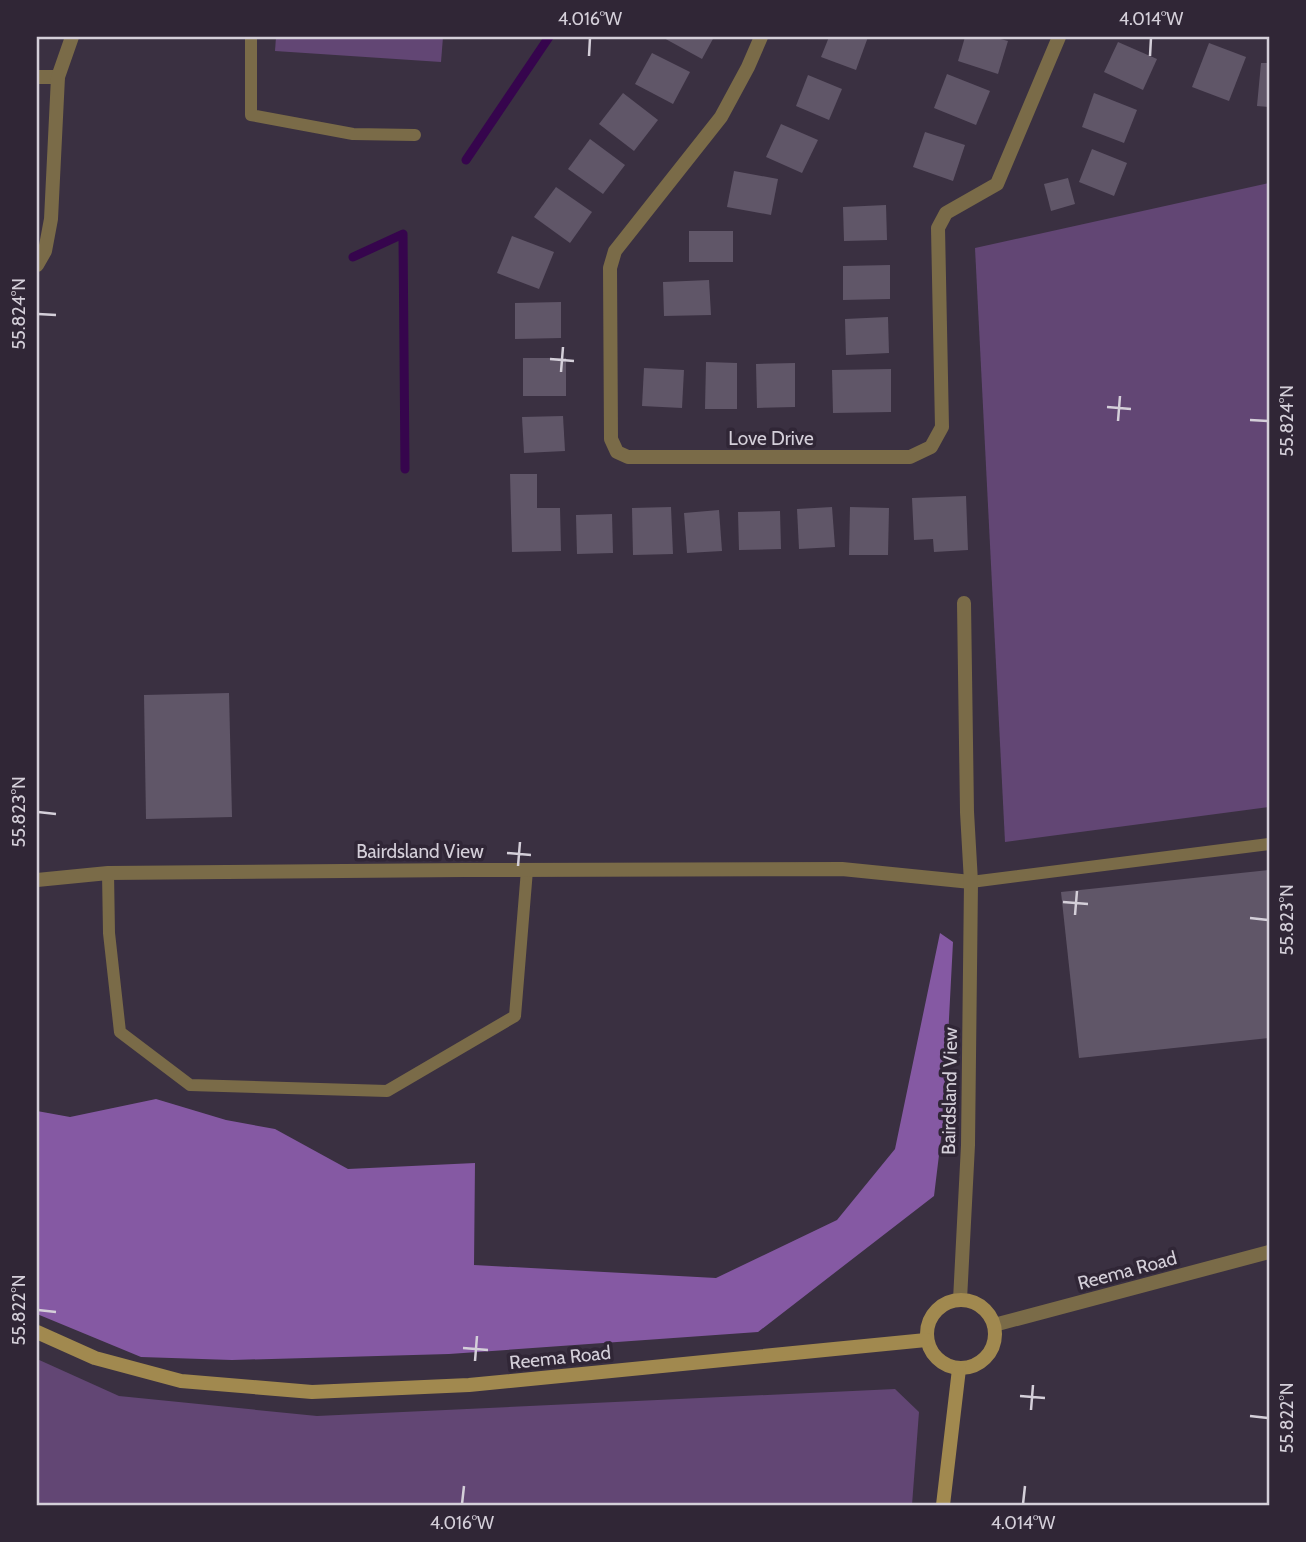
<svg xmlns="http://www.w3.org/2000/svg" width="1306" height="1542" font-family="Cabin,sans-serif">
  <rect width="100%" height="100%" fill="#3a3041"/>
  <g fill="#624674">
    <polygon points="276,37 443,37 441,62 275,51"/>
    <polygon points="1269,183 1269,807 1005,842 975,248"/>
    <polygon points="37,1359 119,1396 317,1416 895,1389 919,1412 912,1505 37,1505"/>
  </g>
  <polygon fill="#8559a3" points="940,933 953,942 944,1114 934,1196 758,1332 449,1354 232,1360 141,1357 37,1314 37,1111 70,1117 156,1099 226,1120 275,1129 348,1169 475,1163 474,1265 716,1278 837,1220 895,1149"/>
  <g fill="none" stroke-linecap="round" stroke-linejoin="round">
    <g stroke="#36054d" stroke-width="9">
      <polyline points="466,160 549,37"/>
      <polyline points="353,257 403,234 405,469"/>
    </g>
  </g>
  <g fill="#605668">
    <polygon points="662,37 714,37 702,59"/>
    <polygon points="829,37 868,37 856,70 821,57"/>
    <polygon points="965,37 993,37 1008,41 998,74 958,61"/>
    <polygon points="1118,42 1157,59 1143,90 1104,72"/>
    <polygon points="1209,43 1246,57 1229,101 1192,87"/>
    <polygon points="652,53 690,72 673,104 635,84"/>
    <polygon points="1261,63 1269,63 1269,107 1257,106"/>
    <polygon points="947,74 990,91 976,125 934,108"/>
    <polygon points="808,75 842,89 829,120 796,106"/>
    <polygon points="623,93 658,120 634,151 599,124"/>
    <polygon points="1094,93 1137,110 1124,143 1082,127"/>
    <polygon points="781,124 818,140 802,173 766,157"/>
    <polygon points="925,132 965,145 953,181 913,167"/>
    <polygon points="590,139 625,165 603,194 568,169"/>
    <polygon points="1092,149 1127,163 1114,196 1079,182"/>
    <polygon points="734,171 778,179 771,215 727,207"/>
    <polygon points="1068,178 1075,204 1051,211 1044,184"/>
    <polygon points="556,187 592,212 570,243 534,217"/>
    <polygon points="886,205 887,240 844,241 843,207"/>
    <rect x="689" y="231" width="44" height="31"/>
    <polygon points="512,236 554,252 539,289 497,273"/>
    <polygon points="890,265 890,299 843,300 843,266"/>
    <polygon points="709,280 711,315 664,316 663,282"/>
    <polygon points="561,302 561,338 515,339 515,303"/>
    <polygon points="888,317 889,353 846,355 845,319"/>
    <rect x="523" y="358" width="43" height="38"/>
    <polygon points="706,362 737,363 737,409 705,409"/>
    <polygon points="795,363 795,407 757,408 756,364"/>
    <polygon points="644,368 684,370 682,408 642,406"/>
    <polygon points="891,369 891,412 833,413 832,370"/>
    <polygon points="563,416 565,451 524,453 522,417"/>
    <polygon points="510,474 537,474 537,508 560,508 561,551 512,552"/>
    <polygon points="966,496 968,550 934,552 933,539 914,540 912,498"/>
    <polygon points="671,507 673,554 633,555 632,508"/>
    <polygon points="832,507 835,547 799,549 797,509"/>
    <polygon points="850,507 889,508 888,555 849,555"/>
    <polygon points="719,510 722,551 687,553 684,513"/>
    <polygon points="780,511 781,549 739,550 738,512"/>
    <polygon points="612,514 613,553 577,554 576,515"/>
    <polygon points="229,693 232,817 146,819 144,695"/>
    <polygon points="1269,870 1269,1038 1079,1058 1061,892"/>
  </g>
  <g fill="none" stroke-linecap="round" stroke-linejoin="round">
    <g stroke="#7a6b48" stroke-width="12">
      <polyline points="251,37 251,115 353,134 415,135"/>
      <polyline points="108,873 109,933 120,1032 190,1085 387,1091 515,1016 527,870"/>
      <polyline points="971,882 1269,844"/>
    </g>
    <g stroke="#7a6b48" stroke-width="14">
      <polyline points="761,37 748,67 721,117 615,251 610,268 611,439 617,452 628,457 910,457 931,447 942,427 938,228 946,213 997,184 1059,37"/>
      <polyline points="37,77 58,77"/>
      <polyline points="37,265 45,251 51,219 58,77 72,37"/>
      <polyline points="37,880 108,873 464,870 842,869 971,882"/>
      <polyline points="960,1300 968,1145 971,882 967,812 964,603"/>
      <polyline points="994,1325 1269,1252"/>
    </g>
    <g stroke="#a1894f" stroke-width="14">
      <circle cx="961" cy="1334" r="34"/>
      <polyline points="37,1332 95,1358 181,1381 312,1392 469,1385 926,1340"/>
      <polyline points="943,1505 959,1369"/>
    </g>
  </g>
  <path fill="none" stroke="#d4cfd9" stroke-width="2.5" d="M 589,56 L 590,38M 1150,56 L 1151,38M 38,314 L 56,315M 550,359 L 574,361M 561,372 L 563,347M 1107,407 L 1131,409M 1250,420 L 1268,421M 1118,421 L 1120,396M 38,812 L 56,814M 507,853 L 531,855M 518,866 L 520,842M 1063,902 L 1088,904M 1075,915 L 1077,891M 1250,918 L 1268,920M 38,1310 L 56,1312M 463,1348 L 488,1350M 475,1361 L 477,1336M 1020,1396 L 1045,1398M 1031,1410 L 1033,1385M 1250,1416 L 1268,1418M 462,1504 L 464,1486M 1023,1504 L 1025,1486"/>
  <g text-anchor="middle" stroke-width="7" stroke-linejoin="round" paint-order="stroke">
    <g font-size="19" fill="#d4cfd9" stroke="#302636">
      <text x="771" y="445">Love Drive</text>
      <text x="420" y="858">Bairdsland View</text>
      <text transform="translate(949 1091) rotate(-89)" y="7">Bairdsland View</text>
      <text transform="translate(1127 1270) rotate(-15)" y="7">Reema Road</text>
      <text transform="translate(560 1357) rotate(-6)" y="7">Reema Road</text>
    </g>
  </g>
  <rect width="1306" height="1542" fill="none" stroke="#302636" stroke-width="77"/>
  <rect x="38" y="38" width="1230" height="1466" fill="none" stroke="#d4cfd9" stroke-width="2.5"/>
  <g font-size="18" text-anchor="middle" fill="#d4cfd9">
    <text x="590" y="25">4.016°W</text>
    <text x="1151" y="25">4.014°W</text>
    <text transform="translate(19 314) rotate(-90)" y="6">55.824°N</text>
    <text transform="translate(1287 421) rotate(-90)" y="6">55.824°N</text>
    <text transform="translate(19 812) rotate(-90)" y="6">55.823°N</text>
    <text transform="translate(1287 920) rotate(-90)" y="6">55.823°N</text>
    <text transform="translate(19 1310) rotate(-90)" y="6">55.822°N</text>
    <text transform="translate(1287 1418) rotate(-90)" y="6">55.822°N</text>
    <text x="462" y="1529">4.016°W</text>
    <text x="1023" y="1529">4.014°W</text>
  </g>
</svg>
